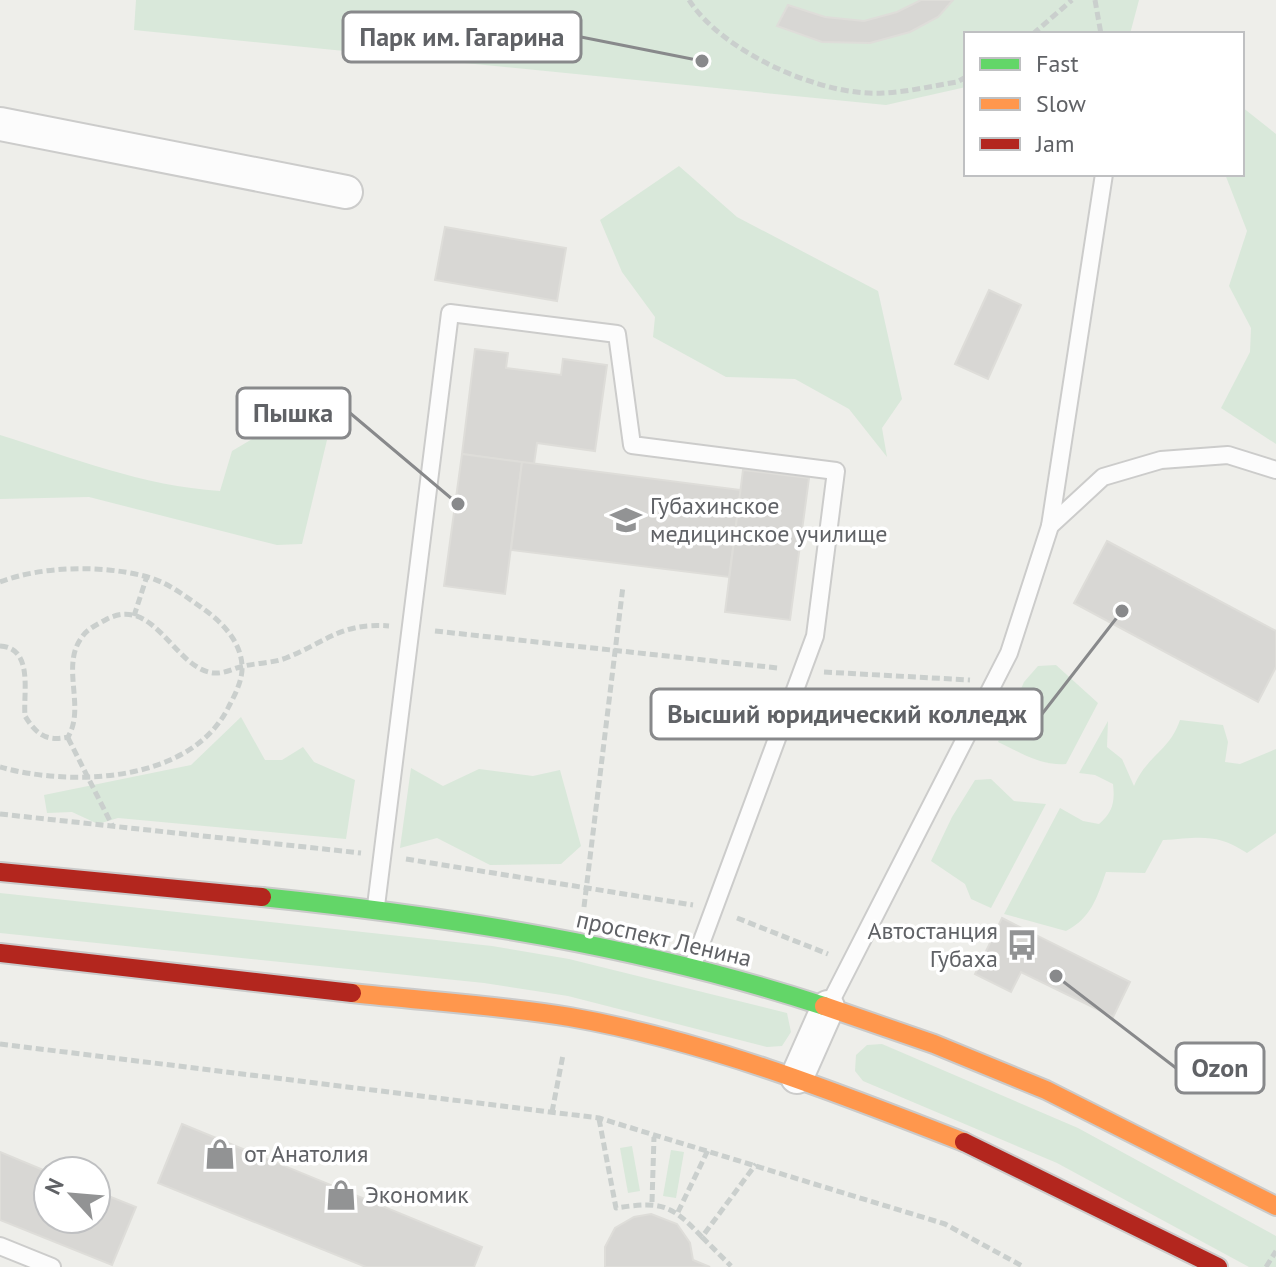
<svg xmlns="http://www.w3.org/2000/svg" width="1276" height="1267" font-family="'PT Sans',sans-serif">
  <rect width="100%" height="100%" fill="#eeeeea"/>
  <g fill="#d9e8da">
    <polygon points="136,0 1139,0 1130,34 966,34 966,87 886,105 134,30"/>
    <polygon points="1242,107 1276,134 1276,444 1221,408 1250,352 1251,328 1229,286 1247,231 1225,174 1242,174"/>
    <polygon points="679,166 737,217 878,291 902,399 882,428 887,457 849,409 795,379 726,377 653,337 655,317 622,272 600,220"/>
    <path d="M 0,435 C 73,458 143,486 220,491 L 232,451 L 259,435 C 276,441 305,438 327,440 L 302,544 L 277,545 L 89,497 L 0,499 Z"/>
    <path d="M 1056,665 L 1098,703 L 1066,764 C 1040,766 1022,753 998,742 L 1024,682 L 1038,666 Z"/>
    <polygon points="241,717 265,760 282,760 303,747 314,762 355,780 346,839 118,818 98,824 72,812 47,813 44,795 191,765"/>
    <path d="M 1180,720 L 1223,725 L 1228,742 L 1225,762 L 1240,764 L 1276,749 L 1276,833 L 1247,853 C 1216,832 1197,838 1163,840 L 1145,873 L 1106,872 C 1097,898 1091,918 1066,931 L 1004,914 L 1060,808 L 1083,821 L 1099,824 C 1113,812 1115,802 1113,784 L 1095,775 L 1079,773 L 1108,721 L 1107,747 L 1122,759 L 1134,786 C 1147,755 1169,752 1180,720 Z"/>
    <polygon points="411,768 443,786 479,769 533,776 560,770 581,846 561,864 490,865 437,838 400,848"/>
    <polygon points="991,779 1014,801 1046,804 991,908 971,899 965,884 931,861 952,817 975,780"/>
    <polygon points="0,893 492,946 569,959 787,1013 791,1032 782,1046 767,1047 568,996 484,983 0,933"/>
    <polygon points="882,1044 1078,1128 1276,1236 1276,1267 1249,1267 1057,1163 863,1081 855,1071 856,1055 867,1045"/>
    <polygon points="632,1146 640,1191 628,1193 620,1148"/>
    <polygon points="671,1150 684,1152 676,1198 663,1196"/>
  </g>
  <g fill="#d8d7d4" stroke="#deddd9" stroke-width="2">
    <polygon points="953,0 938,17 910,32 870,43 822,42 777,26 788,5 825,17 864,21 897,12 921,0"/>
    <polygon points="445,227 566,248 557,301 435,280"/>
    <polygon points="989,290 1021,305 988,379 955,364"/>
    <polygon points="475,349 508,353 506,368 561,375 563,359 607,365 595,451 537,443 534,464 462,454"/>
    <polygon points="462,454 522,462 505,594 444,586"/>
    <polygon points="522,462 741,490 729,577 511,550"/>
    <polygon points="743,470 809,478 790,620 725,612"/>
    <polygon points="1107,541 1276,631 1276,667 1258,702 1074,603"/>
    <polygon points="1002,918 1130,982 1113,1017 1021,972 1011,992 975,974"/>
    <polygon points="182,1124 482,1247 474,1267 366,1267 158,1183"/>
    <polygon points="0,1152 48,1172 48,1219 96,1219 96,1191 136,1207 112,1265 0,1220"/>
    <polygon points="651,1214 677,1224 690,1243 693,1260 710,1267 605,1267 605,1247 615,1228 634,1217"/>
  </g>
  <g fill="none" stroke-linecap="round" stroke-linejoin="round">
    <defs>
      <g id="lane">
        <polyline points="1050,526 1104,174"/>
        <polyline points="376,906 450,313 617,334 632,445 836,471 815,636 693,965"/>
        <polyline points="829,1005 1009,653 1050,526 1103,477 1161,460 1228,455 1276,470"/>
        <polyline points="0,1246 52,1267"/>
      </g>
      <g id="street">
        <polyline points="0,124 346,192"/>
        <polyline points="797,1077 828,1007"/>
      </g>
      <path id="fast" d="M 262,897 C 453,917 641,946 824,1006"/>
      <g id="slow">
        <path d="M 352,993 C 424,1001 498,1005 570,1017 C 707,1041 836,1092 964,1142"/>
        <polyline points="824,1006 934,1044 1046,1090 1276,1206"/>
      </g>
      <g id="jam">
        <polyline points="0,872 262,897"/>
        <polyline points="0,953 352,993"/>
        <polyline points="964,1142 1218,1267"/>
      </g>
    </defs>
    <use href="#lane" stroke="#cccccb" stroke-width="20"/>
    <use href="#street" stroke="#cccccb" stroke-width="36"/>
    <use href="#fast" stroke="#cacaca" stroke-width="22"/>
    <use href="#slow" stroke="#cacaca" stroke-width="22"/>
    <use href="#jam" stroke="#cacaca" stroke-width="22"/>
    <g stroke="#cacfcd" stroke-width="5" stroke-dasharray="8 4" stroke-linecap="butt">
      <path d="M 689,0 C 722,52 822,97 883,93 C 907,92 932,86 957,82 L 966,77"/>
      <polyline points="1095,0 1101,34"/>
      <polyline points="1033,34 1072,0"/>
      <path d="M 0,582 C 41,566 101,565 144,576 C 166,581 185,596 202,608 C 221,621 241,641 242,666 C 243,679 235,695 229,706 C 192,783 71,787 0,767"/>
      <polyline points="134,616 147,576"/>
      <polyline points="435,631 778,668"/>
      <path d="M 0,646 C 34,648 23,693 25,716 C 36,734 46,742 68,737 C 86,707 60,666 82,637 C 87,629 98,624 107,619 C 155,595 174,669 214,673 C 224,674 234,668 244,666 C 257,663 273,663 286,658 C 326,642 342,622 389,626"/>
      <polyline points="824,672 970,680"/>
      <polyline points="68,738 112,825"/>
      <polyline points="0,814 361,853"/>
      <polyline points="406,859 693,905"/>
      <polyline points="584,907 623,586"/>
      <polyline points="737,918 828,954"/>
      <polyline points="0,1044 599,1118 945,1224 1024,1267"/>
      <polyline points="552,1112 563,1055"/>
      <path d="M 599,1119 L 616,1208 C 661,1201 671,1204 702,1237 L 756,1164"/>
      <polyline points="652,1202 654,1137"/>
      <polyline points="678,1212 708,1150"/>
      <polyline points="702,1237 731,1266"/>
      <polyline points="1266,1267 1276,1251"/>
    </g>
    <use href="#lane" stroke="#fcfcfc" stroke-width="16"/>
    <use href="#street" stroke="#fcfcfc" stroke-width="32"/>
    <use href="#fast" stroke="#63d668" stroke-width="18"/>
    <use href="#slow" stroke="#ff974d" stroke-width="18"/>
    <use href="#jam" stroke="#b3261e" stroke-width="18"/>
  </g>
  <defs>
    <symbol id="university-bare" viewBox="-9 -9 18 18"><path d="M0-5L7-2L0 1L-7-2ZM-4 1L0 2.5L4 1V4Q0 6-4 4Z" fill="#929394" stroke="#fff" stroke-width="2.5" paint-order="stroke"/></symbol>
    <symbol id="bus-bare" viewBox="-9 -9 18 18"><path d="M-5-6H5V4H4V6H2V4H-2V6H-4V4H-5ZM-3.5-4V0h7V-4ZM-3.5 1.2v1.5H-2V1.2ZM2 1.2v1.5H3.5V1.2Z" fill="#929394" stroke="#fff" stroke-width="2.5" paint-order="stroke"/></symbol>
    <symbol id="shop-bare" viewBox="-9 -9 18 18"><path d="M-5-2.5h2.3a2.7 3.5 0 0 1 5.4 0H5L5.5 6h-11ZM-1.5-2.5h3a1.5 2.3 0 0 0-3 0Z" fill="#929394" stroke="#fff" stroke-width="2.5" paint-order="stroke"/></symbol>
  </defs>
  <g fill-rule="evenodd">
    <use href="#university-bare" x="604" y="498" width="44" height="44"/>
    <use href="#bus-bare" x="1000" y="923" width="44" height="44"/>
    <use href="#shop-bare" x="198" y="1132" width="44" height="44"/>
    <use href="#shop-bare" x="319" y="1173" width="44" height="44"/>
  </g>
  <g text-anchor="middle" stroke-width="7" stroke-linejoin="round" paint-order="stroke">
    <g font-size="24" fill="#606266" stroke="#fff" text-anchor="start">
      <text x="650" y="514">Губахинское<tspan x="650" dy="28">медицинское училище</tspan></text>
      <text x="998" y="939" text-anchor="end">Автостанция<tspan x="998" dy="28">Губаха</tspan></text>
      <text x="244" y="1162">от Анатолия</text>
      <text x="365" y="1203">Экономик</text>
    </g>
    <g font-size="24" fill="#606266" stroke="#fff">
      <text transform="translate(664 939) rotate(13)" y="8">проспект Ленина</text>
    </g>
  </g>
  <path fill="none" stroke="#88898b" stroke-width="3" d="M702 61L581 37M458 504L350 413M1122 611L1042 714M1056 976L1176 1068"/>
  <g fill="#88898b" stroke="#fff" stroke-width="3">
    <circle cx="702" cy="61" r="8"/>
    <circle cx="458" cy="504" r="8"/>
    <circle cx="1122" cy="611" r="8"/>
    <circle cx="1056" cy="976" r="8"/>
  </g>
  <g fill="#fff" stroke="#88898b" stroke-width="3">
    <rect x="343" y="12" width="238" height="50" rx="8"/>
    <rect x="237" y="388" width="113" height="50" rx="8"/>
    <rect x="651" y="689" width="391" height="50" rx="8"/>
    <rect x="1176" y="1043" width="88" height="50" rx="8"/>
  </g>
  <g font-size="26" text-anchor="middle" font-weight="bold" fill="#606266">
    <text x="462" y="46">Парк им. Гагарина</text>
    <text x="293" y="422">Пышка</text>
    <text x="847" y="723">Высший юридический колледж</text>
    <text x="1220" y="1077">Ozon</text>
  </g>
  <rect x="964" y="32" width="280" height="144" fill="#ffffff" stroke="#bfc0c2" stroke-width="2"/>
  <rect x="980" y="58" width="40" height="12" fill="#63d668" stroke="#bfc0c2" stroke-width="2"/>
  <text x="1036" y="72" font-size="24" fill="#606266">Fast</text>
  <rect x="980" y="98" width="40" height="12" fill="#ff974d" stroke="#bfc0c2" stroke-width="2"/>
  <text x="1036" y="112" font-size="24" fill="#606266">Slow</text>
  <rect x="980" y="138" width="40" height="12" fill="#b3261e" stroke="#bfc0c2" stroke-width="2"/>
  <text x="1036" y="152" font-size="24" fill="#606266">Jam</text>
  <g transform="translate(72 1195) rotate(296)"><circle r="38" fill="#ffffff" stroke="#bfc0c2" stroke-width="2"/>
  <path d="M0-6L14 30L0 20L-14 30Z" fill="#929394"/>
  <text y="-12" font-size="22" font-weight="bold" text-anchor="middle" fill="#606266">N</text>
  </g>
</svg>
